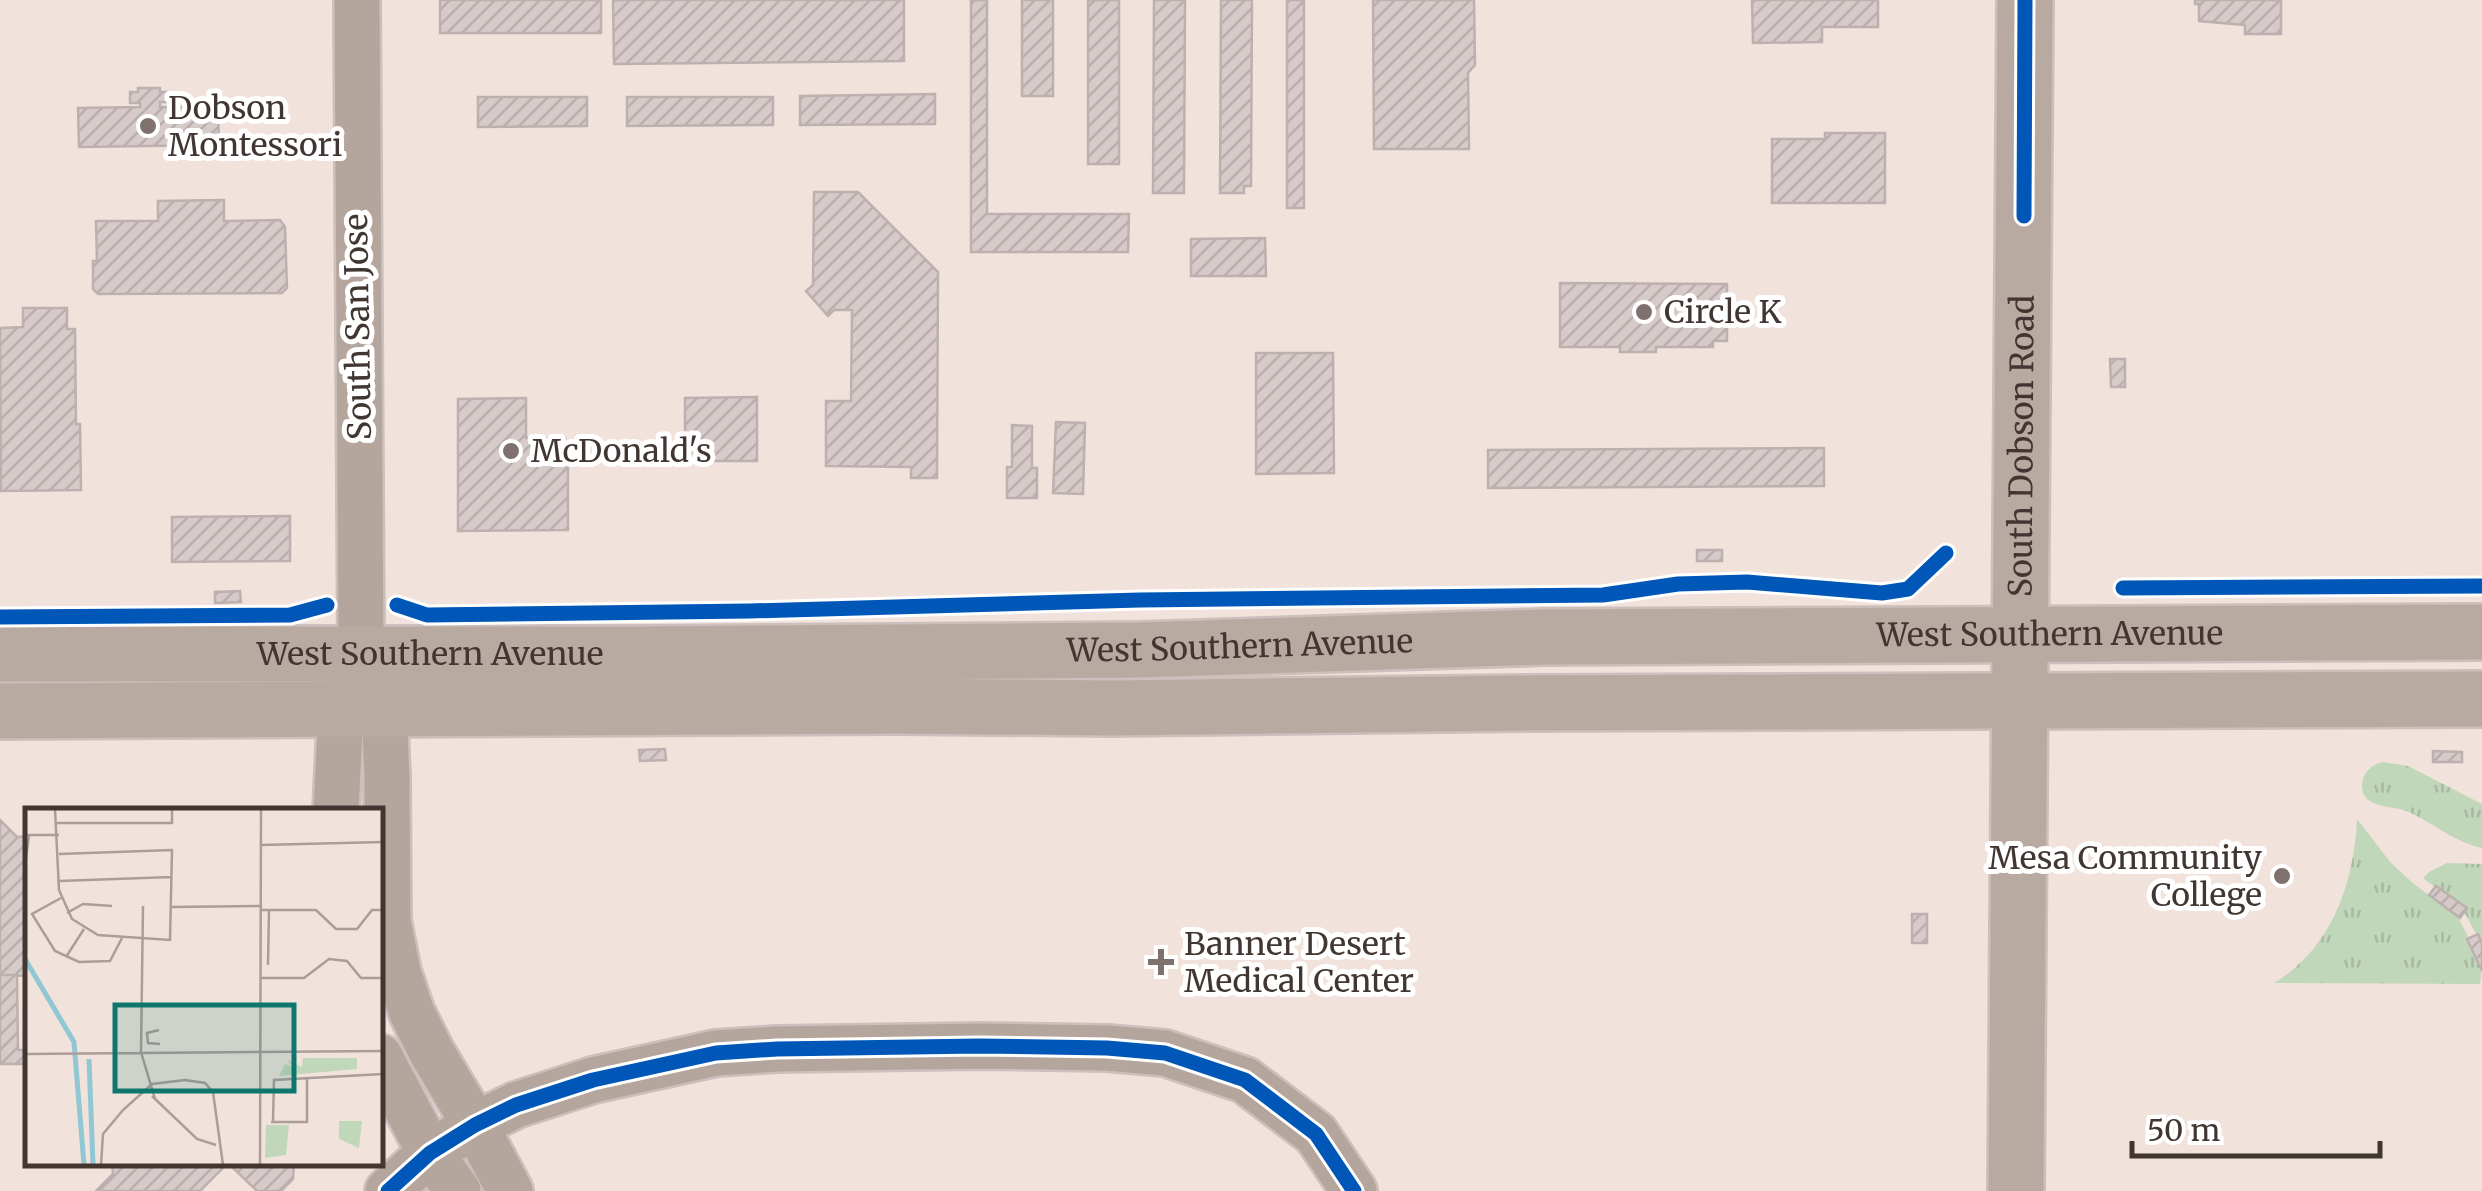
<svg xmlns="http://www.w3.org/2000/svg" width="2482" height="1191" font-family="Merriweather,serif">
  <defs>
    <pattern id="grass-tufts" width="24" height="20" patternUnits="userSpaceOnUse" patternTransform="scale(2.5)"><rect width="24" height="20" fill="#c1d7ba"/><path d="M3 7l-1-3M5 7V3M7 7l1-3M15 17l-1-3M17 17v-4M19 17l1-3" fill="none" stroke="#a7b9a0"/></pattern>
    <pattern id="building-hatch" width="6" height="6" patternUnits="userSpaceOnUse" patternTransform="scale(2.5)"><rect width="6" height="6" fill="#d7cbca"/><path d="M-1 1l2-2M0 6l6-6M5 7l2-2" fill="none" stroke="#baafae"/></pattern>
  </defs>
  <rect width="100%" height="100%" fill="#f1e2dc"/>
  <g fill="url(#grass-tufts)">
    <path d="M 2382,762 L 2408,766 L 2482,804 L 2482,848 C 2457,843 2434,824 2411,813 C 2395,804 2361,811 2362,784 C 2363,772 2372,765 2382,762 Z"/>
    <path d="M 2357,819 L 2391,863 L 2414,884 L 2458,917 L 2482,965 L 2480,984 L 2274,983 C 2332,948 2354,883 2357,819 Z"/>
    <polygon points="2447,863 2482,864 2482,945 2462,908 2423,878 2429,872"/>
  </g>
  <g fill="url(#building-hatch)" stroke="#bdb1b0" stroke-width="2.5">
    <rect x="440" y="0" width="161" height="33"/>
    <polygon points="613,0 904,0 904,61 614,64"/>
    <polygon points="971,0 987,0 987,214 1129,214 1128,252 971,252"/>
    <rect x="1022" y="0" width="31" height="96"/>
    <rect x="1088" y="0" width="31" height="164"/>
    <polygon points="1154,0 1185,0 1184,193 1153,193"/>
    <polygon points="1221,0 1252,0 1251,186 1244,186 1244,193 1220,193"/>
    <rect x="1287" y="0" width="17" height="208"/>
    <polygon points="1373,0 1474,0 1475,65 1468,73 1469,149 1374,149"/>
    <polygon points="1752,0 1878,0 1878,27 1822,27 1822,42 1753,43"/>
    <polygon points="2195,0 2281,0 2281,34 2245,34 2245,25 2199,21 2199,4 2195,4"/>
    <polygon points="138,88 160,88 160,92 168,92 168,102 160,102 160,107 218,107 219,145 79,147 78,108 140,107 140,103 130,103 130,92 138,92"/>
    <polygon points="935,94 935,124 800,125 800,96"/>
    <polygon points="478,97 587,97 587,126 478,127"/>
    <polygon points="627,97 773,97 773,125 627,126"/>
    <polygon points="1825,133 1885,133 1885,203 1772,203 1772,139 1825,139"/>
    <polygon points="814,192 858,192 938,272 937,478 911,478 911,467 826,466 826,401 851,401 852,310 834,310 828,316 806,291 813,285"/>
    <polygon points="224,200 224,221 280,220 285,227 287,288 282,293 98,294 93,289 93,261 97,261 96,221 158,221 158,201"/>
    <polygon points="1265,238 1266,276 1191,276 1191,239"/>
    <polygon points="1560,283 1727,284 1727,341 1713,341 1713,347 1656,347 1656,352 1620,352 1620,347 1560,347"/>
    <polygon points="23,308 67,308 67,329 75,329 76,424 80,424 81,490 1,491 0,328 23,327"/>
    <polygon points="1256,353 1333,353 1334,473 1256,474"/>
    <polygon points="2110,359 2125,359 2125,387 2111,387"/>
    <polygon points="757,397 757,461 685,461 685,398"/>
    <polygon points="526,398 526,438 565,438 565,465 568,465 568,530 458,531 458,399"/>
    <polygon points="1056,422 1085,423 1083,494 1053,493"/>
    <polygon points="1012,425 1032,426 1032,468 1037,468 1037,498 1007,498 1007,467 1012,467"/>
    <polygon points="1824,448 1824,486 1488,488 1488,450"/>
    <polygon points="290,516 290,561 172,562 172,517"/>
    <rect x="1697" y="550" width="25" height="11"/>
    <polygon points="240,591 241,602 215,603 215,592"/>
    <polygon points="665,749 666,760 640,761 639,750"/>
    <polygon points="2433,751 2462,752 2462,762 2433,762"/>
    <polygon points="0,820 17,837 28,836 28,976 0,975"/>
    <polygon points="2436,886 2467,908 2460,918 2429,895"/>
    <rect x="1912" y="914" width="15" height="29"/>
    <polygon points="2478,934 2482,944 2482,971 2467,939"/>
    <polygon points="0,975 17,975 18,1050 28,1050 28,1064 0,1064"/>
    <polygon points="112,1164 227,1164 200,1191 96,1191 113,1174"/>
    <polygon points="229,1164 294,1164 293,1179 281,1191 257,1191"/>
  </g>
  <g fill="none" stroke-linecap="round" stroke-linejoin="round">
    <defs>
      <g id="minor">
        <polyline points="372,679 384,708 387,777 388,921 398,972 412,1013 431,1051 475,1125 510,1191"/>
        <polyline points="336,811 341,709 361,654 357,0"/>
        <polyline points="380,1057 430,1153 458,1191"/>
        <polyline points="388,1191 430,1153 475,1125 516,1105 593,1080 716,1053 777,1049 979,1046 1107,1048 1165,1053 1245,1080 1316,1134 1354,1191"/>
      </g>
      <g id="major">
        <path id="s1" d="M 0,654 L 644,654 L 1140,650 L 1545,637 L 2482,632"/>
        <polyline points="0,711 897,706 1112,708 1525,703 2482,699"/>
        <path id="s2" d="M 2016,1191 L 2025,0"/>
      </g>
    </defs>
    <use href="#minor" stroke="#ccc0bc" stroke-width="50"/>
    <use href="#major" stroke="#ccc0bc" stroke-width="60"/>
    <use href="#minor" stroke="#b5a69d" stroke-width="45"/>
    <use href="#major" stroke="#b8aaa0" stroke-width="55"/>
    <defs>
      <g id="cycleway">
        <polyline points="2024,216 2025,0"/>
        <polyline points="2123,588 2482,586"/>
        <polyline points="397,605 427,615 750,611 1140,600 1603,595 1678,584 1747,582 1882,593 1908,589 1946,553"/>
        <polyline points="0,617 290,615 327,605"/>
        <polyline points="388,1191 430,1153 475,1125 516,1105 593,1080 716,1053 777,1049 979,1046 1107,1048 1165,1053 1245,1080 1316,1134 1354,1191"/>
      </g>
    </defs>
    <use href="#cycleway" stroke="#fff" stroke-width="21"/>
    <use href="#cycleway" stroke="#0057b8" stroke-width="15"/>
  </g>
  <g fill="#7f726e" stroke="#fff" stroke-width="4">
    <circle cx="148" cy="126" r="10"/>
    <circle cx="1644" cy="312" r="10"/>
    <circle cx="511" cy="451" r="10"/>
    <circle cx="2282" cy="876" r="10"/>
    <path d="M1156 947h10v10h10v10h-10v10h-10v-10h-10v-10h10z"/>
  </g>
  <g text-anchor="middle" stroke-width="10" stroke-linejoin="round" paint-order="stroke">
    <g font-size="32" fill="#413632" stroke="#fff" text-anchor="start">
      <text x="168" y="119">Dobson<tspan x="168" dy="37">Montessori</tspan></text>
      <text x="1664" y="323">Circle K</text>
      <text x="531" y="462">McDonald's</text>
      <text x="2262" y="869" text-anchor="end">Mesa Community<tspan x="2262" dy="37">College</tspan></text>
      <text x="1184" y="955">Banner Desert<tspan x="1184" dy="37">Medical Center</tspan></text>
    </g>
    <g font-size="32" fill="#413632" stroke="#fff">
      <text transform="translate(358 327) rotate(-91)" y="11">South San Jose</text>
      <text dy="11" stroke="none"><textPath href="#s2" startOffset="745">South Dobson Road</textPath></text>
      <text dy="11" stroke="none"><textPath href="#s1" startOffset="2050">West Southern Avenue</textPath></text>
      <text dy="11" stroke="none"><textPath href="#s1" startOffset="1240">West Southern Avenue</textPath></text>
      <text dy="11" stroke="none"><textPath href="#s1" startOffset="430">West Southern Avenue</textPath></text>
    </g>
  </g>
  <g transform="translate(25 808)">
    <rect width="358" height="358" fill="#f1e2dc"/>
    <path d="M 278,250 L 332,250 L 332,261 L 254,268 L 260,256 L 268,259 L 262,252 L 277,259 ZM 314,313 L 337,313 L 334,340 L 314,331 ZM 241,317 L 264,317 L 261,347 L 240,350 Z" fill="#c1d7ba"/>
    <path fill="none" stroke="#90c7d2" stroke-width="5" d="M 0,151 L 49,234 L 59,357M 64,251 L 68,357"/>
    <path fill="none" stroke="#ab9d98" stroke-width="2.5" d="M 30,1 L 34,82 L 47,111 L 73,127 L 145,132 L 147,42 L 34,46M 32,15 L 147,15 L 147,1M 0,27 L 34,27M 236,37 L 358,34M 0,58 L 4,27M 34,73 L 147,69M 36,90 L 7,106 L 30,143 L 54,154 L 85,153 L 97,130M 118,98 L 116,244 L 130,291M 146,99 L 235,98M 236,102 L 291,102 L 311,121 L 332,121 L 347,102 L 358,102M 42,105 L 58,96 L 87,98M 41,149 L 59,121M 243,157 L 244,102M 236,170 L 279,170 L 304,151 L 322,153 L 336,170 L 358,170M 134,222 L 122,225 L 123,235 L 135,236M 0,246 L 358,243M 127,288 L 172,331 L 191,337M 246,314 L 282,314 L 282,271M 248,314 L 249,272 L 358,266M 76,357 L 78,326 L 98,302 L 127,276 L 160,272 L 180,275 L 188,284 L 198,357M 235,357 L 236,1"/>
    <path fill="#0f766e" fill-opacity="0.15" stroke="#0f766e" stroke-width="5" d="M 90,197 L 269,197 L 269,283 L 90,283 Z"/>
    <rect width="358" height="358" fill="none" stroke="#413632" stroke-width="5"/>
  </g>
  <path d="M2132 1141v15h248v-15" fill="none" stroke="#413632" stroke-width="5"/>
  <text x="2147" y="1141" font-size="30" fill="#413632" stroke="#ffffff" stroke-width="8" paint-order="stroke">50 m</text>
</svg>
